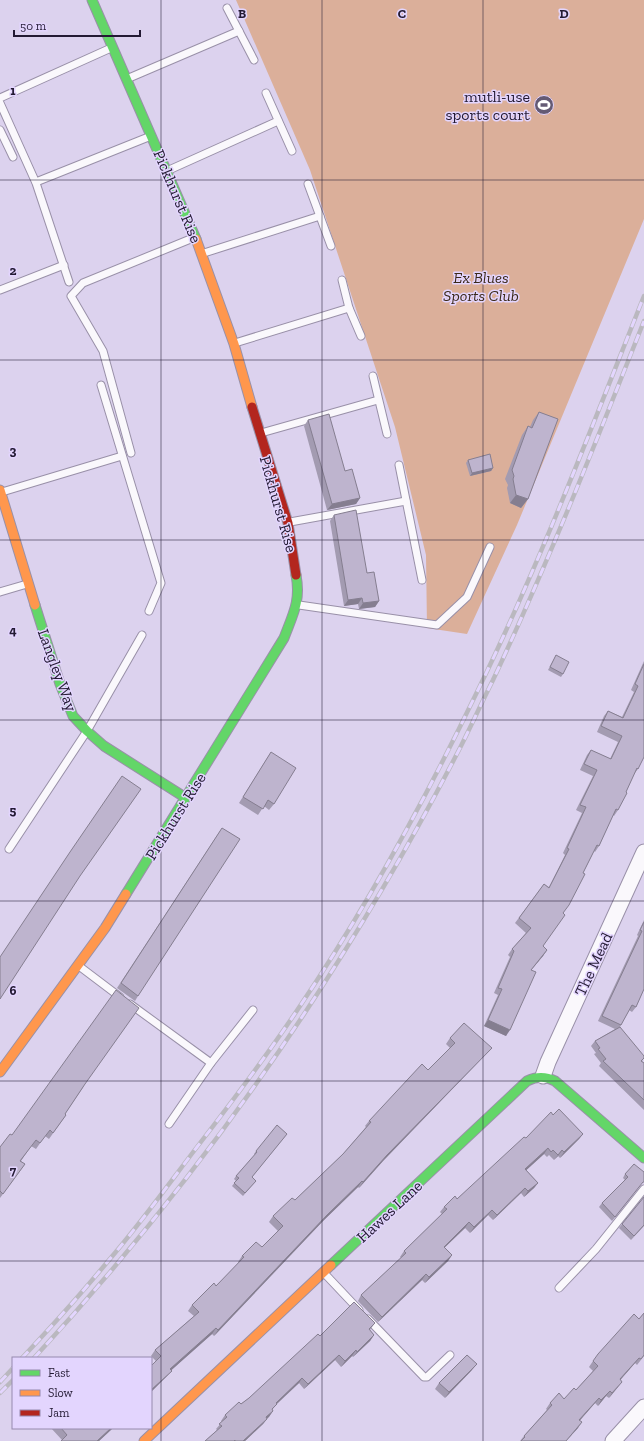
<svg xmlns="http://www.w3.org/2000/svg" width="644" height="1441" font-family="'Zilla Slab',serif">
  <rect width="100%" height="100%" fill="#dcd2ee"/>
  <polygon fill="#dbaf9a" points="236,0 644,0 644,219 517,525 467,634 427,628 426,555 395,427 310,170"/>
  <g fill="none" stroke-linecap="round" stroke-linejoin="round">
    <defs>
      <g id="lane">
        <polyline points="227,8 254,60"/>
        <polyline points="129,78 239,31"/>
        <polyline points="266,93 292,151"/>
        <polyline points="0,98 111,48"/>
        <polyline points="0,103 36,183 69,282"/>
        <polyline points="0,130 13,157"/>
        <polyline points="169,170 278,121"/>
        <polyline points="36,182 151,136"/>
        <polyline points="308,184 331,246"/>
        <polyline points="204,253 320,216"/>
        <polyline points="342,280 349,308 361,336"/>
        <polyline points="0,290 64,265"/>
        <polyline points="235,343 349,308"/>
        <polyline points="373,376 387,434"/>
        <polyline points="101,385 161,583 149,611"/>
        <polyline points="261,433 378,400"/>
        <polyline points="131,453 103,351 71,296 83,283 193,238"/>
        <polyline points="399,465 422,580"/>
        <polyline points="2,492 122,456"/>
        <polyline points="290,522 406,501"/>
        <polyline points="0,592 27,584"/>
        <polyline points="299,605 437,625 467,597 490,547"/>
        <polyline points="9,849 87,731 142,635"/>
        <polyline points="79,966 120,997"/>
        <polyline points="130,1004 211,1063"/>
        <polyline points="169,1124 211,1063 253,1010"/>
        <polyline points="325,1274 359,1310"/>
        <polyline points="559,1288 596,1249 644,1189"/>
        <polyline points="368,1319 424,1377 427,1377 450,1355"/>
      </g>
      <g id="street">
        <polyline points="543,1076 548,1062 644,852"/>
        <polyline points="613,1441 644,1407"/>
      </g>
      <g id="fast">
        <polyline points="92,0 196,239"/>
        <polyline points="35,605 60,684 73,716 87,731 104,746 186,798"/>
        <path d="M 126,894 L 284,638 C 293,614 301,601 296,575"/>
        <path d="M 331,1265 L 527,1081 C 537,1076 545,1076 555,1081 L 644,1158"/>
      </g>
      <g id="slow">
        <polyline points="196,239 234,344 252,407"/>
        <polyline points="0,490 35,605"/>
        <polyline points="0,1072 105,928 126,894"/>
        <polyline points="144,1441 331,1265"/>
      </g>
      <polyline id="jam" points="252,407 288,523 296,575"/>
    </defs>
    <use href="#lane" stroke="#9990a8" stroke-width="9"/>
    <use href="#street" stroke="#9990a8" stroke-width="17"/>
    <use href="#fast" stroke="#9990a8" stroke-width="11"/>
    <use href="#slow" stroke="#9990a8" stroke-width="11"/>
    <use href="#jam" stroke="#9990a8" stroke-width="11"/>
    <use href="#lane" stroke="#faf8fc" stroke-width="7"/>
    <use href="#street" stroke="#faf8fc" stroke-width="15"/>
    <use href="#fast" stroke="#63d668" stroke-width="9"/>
    <use href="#slow" stroke="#ff974d" stroke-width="9"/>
    <use href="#jam" stroke="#b3261e" stroke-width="9"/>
    <defs>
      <g id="rail">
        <path d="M 22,1358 C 52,1326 81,1294 109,1260 C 140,1224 168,1185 197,1147 C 231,1103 265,1058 296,1012 C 365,910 424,802 477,692 C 540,563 591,429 644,296"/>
        <path d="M 34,1358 C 203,1175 347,968 461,746 C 472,724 482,702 493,680 C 548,563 596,442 644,321"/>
        <polyline points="0,1382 13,1368"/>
        <polyline points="0,1393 13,1380"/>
      </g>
    </defs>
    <use href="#rail" stroke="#bab8bf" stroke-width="4.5"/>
    <use href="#rail" stroke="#e3d5fe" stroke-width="3" stroke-dasharray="9" stroke-linecap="butt"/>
  </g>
  <g fill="#a39bb1">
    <polygon points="539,412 528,499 521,508 510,503 507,488 508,485 505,479 522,435 528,426 530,427 533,420"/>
    <polygon points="308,420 345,471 360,498 356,504 327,510 304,426"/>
    <polygon points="468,460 493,468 491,471 470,476 466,463"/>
    <polygon points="334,515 367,573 379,601 375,607 359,609 358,604 344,606 330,521"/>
    <polygon points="556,655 563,674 561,677 548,670"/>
    <polygon points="644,661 644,754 638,769 634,774 618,810 614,816 613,815 599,846 595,852 594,851 563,913 543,946 547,950 543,956 531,970 506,1036 484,1026 498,995 494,993 510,957 508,955 512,949 526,933 515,923 544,884 549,887 565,855 563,853 582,813 576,810 593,776 580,770 587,755 591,750 610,759 618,742 597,732 604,716 608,711 622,717 634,692 631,690"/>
    <polygon points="271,752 274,804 269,810 264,806 258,815 239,803"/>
    <polygon points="222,828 138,996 135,1001 117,988"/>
    <polygon points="644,920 644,989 636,1007 632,1012 629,1010 620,1027 644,1058 642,1061 644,1063 644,1110 599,1066 601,1063 594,1054 596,1053 591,1046 595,1041 615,1029 598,1021 638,936 637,935"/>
    <polygon points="450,1038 492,1048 487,1053 383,1161 359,1188 358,1187 323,1221 214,1336 212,1334 171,1370 167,1376 151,1392 151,1366 156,1361 151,1356 155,1350 194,1316 188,1311 192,1305 216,1286 239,1263 238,1262 242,1256 262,1247 278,1231 269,1222 273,1216 295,1200 343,1154 366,1127 365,1126 369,1121 428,1070 450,1048 446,1044"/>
    <polygon points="84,1086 65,1114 66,1115 49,1139 45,1136 36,1149 31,1146 21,1161 25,1164 0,1198 0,1147 12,1135"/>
    <polygon points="553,1115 583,1134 579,1139 560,1158 558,1156 554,1160 549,1155 547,1157 544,1154 526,1170 538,1183 534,1188 524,1197 521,1193 493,1220 488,1215 470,1233 465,1228 444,1248 452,1255 448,1261 425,1283 422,1280 378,1322 358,1301 361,1295 401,1258 400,1257 404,1251 442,1214 440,1212 444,1207 457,1199"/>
    <polygon points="287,1134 252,1177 256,1181 243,1196 232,1186 236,1181 234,1179 236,1176 255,1155 254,1154 256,1151"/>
    <polygon points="625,1174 640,1186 612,1221 599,1207 602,1203 625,1180 623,1178"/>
    <polygon points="644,1197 644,1226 631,1240 619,1228"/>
    <polygon points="644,1313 644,1356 637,1365 635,1363 620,1380 618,1387 609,1398 606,1396 598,1406 595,1403 580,1420 578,1428 566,1441 520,1441 524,1436 547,1410 546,1409 550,1403 564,1399 576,1390 593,1371 589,1367 593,1361 639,1319"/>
    <polygon points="375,1323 370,1330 374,1335 370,1341 353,1357 352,1356 341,1367 335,1360 304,1389 299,1383 277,1404 272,1410 273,1411 263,1424 245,1441 205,1441 217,1430 216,1429 222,1422 221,1421 225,1415 249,1398 320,1336"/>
    <polygon points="472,1370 445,1398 435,1389 439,1383"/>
    <polygon points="51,1428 113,1428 99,1441 61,1441 62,1440"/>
  </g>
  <g fill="#857e90">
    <polygon points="493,468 491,471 470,476 472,473"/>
    <polygon points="516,495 528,499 521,508 510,503"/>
    <polygon points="360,498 356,504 327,510 332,504"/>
    <polygon points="362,598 358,604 344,606 348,600"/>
    <polygon points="379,601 375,607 359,609 363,603"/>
    <polygon points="547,950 543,956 527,975"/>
    <polygon points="488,1020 510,1030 506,1036 484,1026"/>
    <polygon points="492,1048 487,1053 383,1161 359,1188 363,1182 387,1155"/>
    <polygon points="583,1134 579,1139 560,1158 564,1152"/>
    <polygon points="548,1148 544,1154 521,1175 525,1169"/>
    <polygon points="562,1150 558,1156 554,1160"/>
    <polygon points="362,1181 358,1187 323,1221 214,1336 218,1330 327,1215"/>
    <polygon points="538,1183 534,1188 524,1197 528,1191"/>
    <polygon points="525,1188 521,1193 493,1220 497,1215"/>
    <polygon points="492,1210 488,1215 470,1233 474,1227"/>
    <polygon points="469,1222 465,1228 440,1252 444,1247"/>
    <polygon points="452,1255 448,1261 425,1283 429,1277"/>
    <polygon points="426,1274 422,1280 378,1322 382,1317"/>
    <polygon points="216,1328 212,1334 166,1375 170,1369"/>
    <polygon points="374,1335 370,1341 353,1357 357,1352"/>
    <polygon points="356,1350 352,1356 341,1367 345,1361"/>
    <polygon points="339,1355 335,1360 304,1389 308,1384"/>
    <polygon points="639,1358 635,1363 616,1385 620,1379"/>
    <polygon points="477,1364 472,1370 445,1398 449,1392"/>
    <polygon points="172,1371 151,1392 151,1390"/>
    <polygon points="302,1378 299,1383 272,1408 276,1403"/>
    <polygon points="622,1382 618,1387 609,1398 612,1393"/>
    <polygon points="610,1391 598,1406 601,1400"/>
    <polygon points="599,1398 595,1403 576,1425 579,1420"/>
    <polygon points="273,1411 269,1417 262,1423 266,1417"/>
    <polygon points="267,1419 263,1424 245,1441 243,1441"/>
    <polygon points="582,1422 578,1428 566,1441"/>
    <polygon points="111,1428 113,1428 99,1441 97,1441"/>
  </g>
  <g fill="#beb4ce" stroke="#857e90">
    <polygon points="539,412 558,419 528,499 516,495 513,479 514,476 512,470 528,426 532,428"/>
    <polygon points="329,414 345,471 352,469 360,498 332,504 308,420"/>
    <polygon points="490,454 493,468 472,473 468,460"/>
    <polygon points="356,510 367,573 374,572 379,601 363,603 362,598 348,600 334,515"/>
    <polygon points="556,655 569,662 563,674 550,667"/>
    <polygon points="644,664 644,757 638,769 637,768 626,792 627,793 618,810 616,809 599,846 597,845 583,873 585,874 569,905 563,913 565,915 543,946 547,950 531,970 536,972 510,1030 488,1020 502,989 498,988 514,951 512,949 531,928 519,918 544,884 549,888 569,849 567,848 586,807 580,805 597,770 584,764 591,750 611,759 622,736 601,726 608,711 623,718 638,686 635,684"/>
    <polygon points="271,752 296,768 274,804 268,800 263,809 243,797"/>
    <polygon points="122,776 141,789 80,876 0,999 0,957 70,852"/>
    <polygon points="222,828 240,839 138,996 121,983"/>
    <polygon points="644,922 644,989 636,1007 632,1005 621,1025 602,1016 642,931 640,930"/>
    <polygon points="116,990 139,1008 85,1084 65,1114 66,1115 53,1133 50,1130 40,1143 36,1140 20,1161 25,1164 3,1194 0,1191 0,1147 10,1134 12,1135"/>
    <polygon points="464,1023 492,1048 387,1155 363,1182 362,1181 327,1215 218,1330 216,1328 170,1369 172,1371 151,1390 151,1366 161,1356 155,1350 199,1312 192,1305 214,1283 216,1286 244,1257 242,1256 256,1242 262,1247 283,1226 273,1216 292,1198 295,1200 343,1154 371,1122 369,1121 422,1064 428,1070 455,1043 450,1038"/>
    <polygon points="620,1027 644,1056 644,1058 641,1061 644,1063 644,1100 603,1061 606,1059 598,1049 600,1048 595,1041"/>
    <polygon points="559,1109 583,1134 564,1152 562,1150 558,1155 553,1150 551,1152 548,1148 525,1169 538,1183 528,1191 525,1188 497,1215 492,1210 474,1227 469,1222 444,1247 452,1255 429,1277 426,1274 382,1317 361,1295 406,1253 404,1251 447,1209 444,1207 455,1196 457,1199 524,1137 526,1138 551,1112 553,1115"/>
    <polygon points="277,1125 287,1134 252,1177 256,1181 245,1193 234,1183 239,1178 236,1176 257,1152 256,1151"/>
    <polygon points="634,1164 644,1172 644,1182 643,1182 615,1217 602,1203 628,1177 625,1174"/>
    <polygon points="644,1197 644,1225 634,1236 622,1224"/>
    <polygon points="354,1302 375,1323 369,1329 374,1335 357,1352 356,1350 345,1361 339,1355 308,1384 302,1378 276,1403 277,1404 272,1409 273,1411 266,1417 267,1419 243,1441 235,1441 235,1440 234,1441 205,1441 222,1426 219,1424 227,1417 225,1415 239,1402 241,1404 249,1398 318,1334 320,1336"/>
    <polygon points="644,1313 644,1355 641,1359 639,1358 620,1379 622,1382 612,1393 610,1391 601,1400 599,1398 579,1420 582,1422 566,1441 521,1441 525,1437 524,1436 552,1405 550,1403 559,1393 564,1399 574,1388 576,1390 598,1366 593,1361 598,1354 634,1314 639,1319"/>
    <polygon points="467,1355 477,1364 449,1392 439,1383"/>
    <polygon points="61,1428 111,1428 97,1441 61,1441 67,1435"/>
  </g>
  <path fill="none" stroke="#231a33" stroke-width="1" stroke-opacity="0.55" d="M 161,0 L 161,1441M 322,0 L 322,1441M 483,0 L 483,1441M 0,180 L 644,180M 0,360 L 644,360M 0,540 L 644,540M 0,720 L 644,720M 0,901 L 644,901M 0,1081 L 644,1081M 0,1261 L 644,1261"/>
  <defs>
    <symbol id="stadium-disc" viewBox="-11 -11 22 22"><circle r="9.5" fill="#645a74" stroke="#e3d5fe"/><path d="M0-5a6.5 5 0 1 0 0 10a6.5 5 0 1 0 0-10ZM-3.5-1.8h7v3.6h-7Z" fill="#fff"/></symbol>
  </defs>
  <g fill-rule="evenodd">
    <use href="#stadium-disc" x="533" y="94" width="22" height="22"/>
  </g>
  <g text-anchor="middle" stroke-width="3" stroke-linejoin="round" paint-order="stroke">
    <g font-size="16" fill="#231a33" stroke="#e3d5fe" text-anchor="end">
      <text x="530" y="102">mutli-use<tspan x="530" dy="18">sports court</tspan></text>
    </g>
    <g font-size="16" fill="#231a33" stroke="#e3d5fe">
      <text transform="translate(178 196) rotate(67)" y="6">Pickhurst Rise</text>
      <text transform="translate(279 504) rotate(74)" y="6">Pickhurst Rise</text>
      <text transform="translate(58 670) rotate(70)" y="6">Langley Way</text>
      <text transform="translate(175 816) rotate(-58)" y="6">Pickhurst Rise</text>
      <text transform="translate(593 964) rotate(-65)" y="6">The Mead</text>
      <text transform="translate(389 1211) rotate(-43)" y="6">Hawes Lane</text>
    </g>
    <g font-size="16" font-style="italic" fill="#3b2919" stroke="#e3d5fe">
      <text x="481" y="283">Ex Blues<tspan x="481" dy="18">Sports Club</tspan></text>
    </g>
  </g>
  <g font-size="13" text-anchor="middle" font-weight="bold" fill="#231a33" stroke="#e3d5fe" stroke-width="3" stroke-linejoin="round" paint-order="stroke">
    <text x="242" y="18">B</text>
    <text x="402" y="18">C</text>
    <text x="564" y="18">D</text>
    <text x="13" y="95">1</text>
    <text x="13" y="275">2</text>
    <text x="13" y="455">3</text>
    <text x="13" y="635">4</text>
    <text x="13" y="815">5</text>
    <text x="13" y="995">6</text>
    <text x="13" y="1175">7</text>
  </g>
  <rect x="12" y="1357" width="140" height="72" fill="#e3d5fe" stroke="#968aad"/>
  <rect x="20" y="1370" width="20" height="6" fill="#63d668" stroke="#968aad"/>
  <text x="48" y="1377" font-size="12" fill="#231a33">Fast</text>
  <rect x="20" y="1390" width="20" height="6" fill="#ff974d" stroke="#968aad"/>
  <text x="48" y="1397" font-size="12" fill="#231a33">Slow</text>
  <rect x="20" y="1410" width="20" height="6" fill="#b3261e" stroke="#968aad"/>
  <text x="48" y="1417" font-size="12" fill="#231a33">Jam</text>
  <path d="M14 30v6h126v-6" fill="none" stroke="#231a33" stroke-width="2"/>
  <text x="20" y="30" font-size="12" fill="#231a33" stroke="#e3d5fe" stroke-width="3" paint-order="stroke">50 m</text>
</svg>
